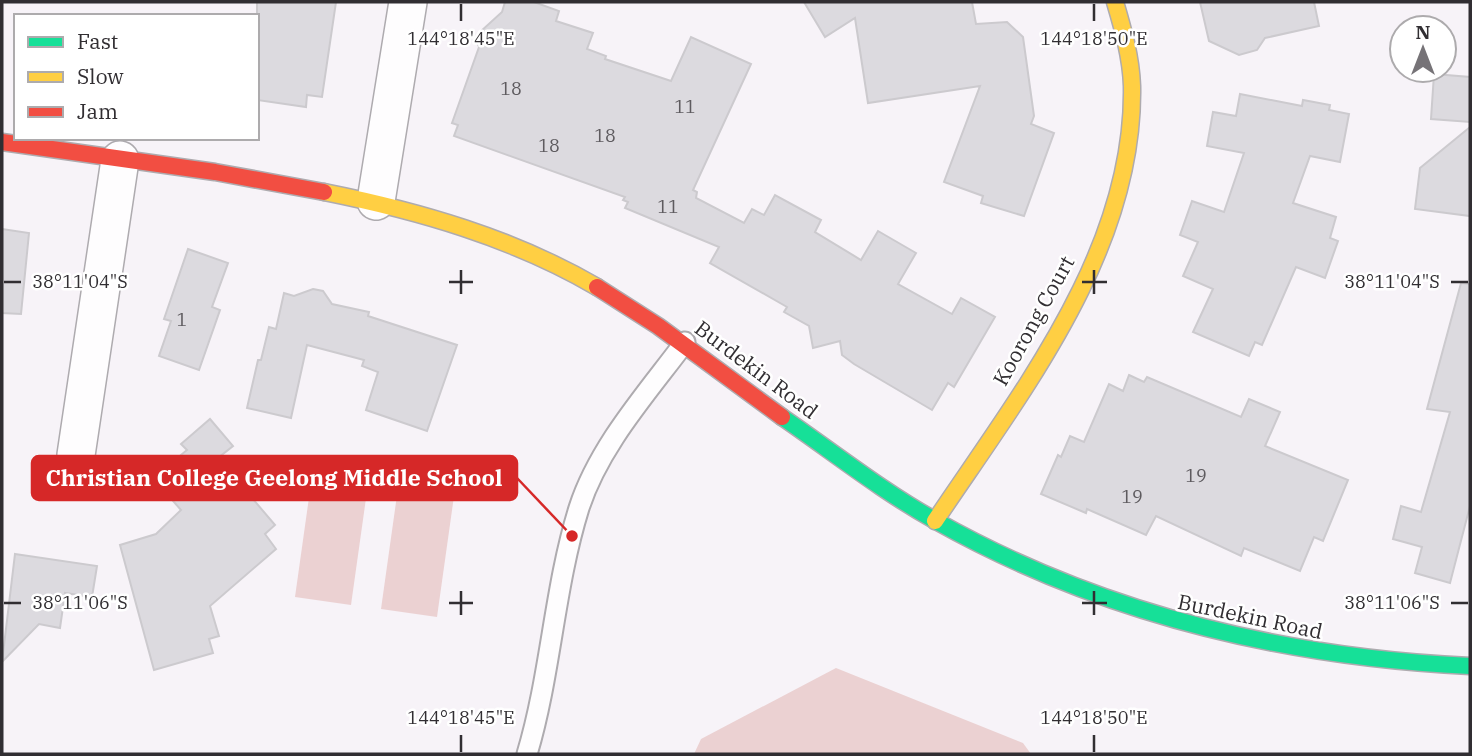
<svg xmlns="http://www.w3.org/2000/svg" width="1472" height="756" font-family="'IBM Plex Serif',serif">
  <rect width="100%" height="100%" fill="#f7f3f8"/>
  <g fill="#ebd1d2">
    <polygon points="312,476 368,484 351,605 295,597"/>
    <polygon points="398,488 454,496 437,617 381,609"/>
    <polygon points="836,668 1023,743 1031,754 694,754 701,739"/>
  </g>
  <g fill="#dcdadf" stroke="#cccace" stroke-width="2">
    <polygon points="257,2 336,2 322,97 307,95 306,107 257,100"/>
    <polygon points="505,2 534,2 559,11 556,21 593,33 587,49 606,56 605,59 671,81 691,37 751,64 693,190 697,192 696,198 744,223 752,209 764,215 775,195 821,220 815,232 861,260 878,231 916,253 898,284 952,314 961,298 995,317 954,387 948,383 932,410 854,364 842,355 840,341 813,348 809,326 784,312 787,307 710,263 719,247 625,208 628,202 623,200 625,197 454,136 458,125 452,123 479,47 477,42 480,32 502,12"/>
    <polygon points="804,2 972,2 976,24 1007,22 1023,37 1034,116 1031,124 1054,133 1024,216 981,203 983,196 944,182 980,86 868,103 855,18 825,37"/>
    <polygon points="1200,2 1314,2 1319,26 1265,38 1257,50 1239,55 1209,41"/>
    <polygon points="1434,74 1470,77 1470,122 1431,119"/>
    <polygon points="1240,94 1302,106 1303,100 1330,105 1329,110 1349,114 1340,162 1310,156 1293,203 1336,217 1330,238 1338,241 1325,278 1296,267 1262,345 1255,342 1249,356 1193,332 1213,289 1183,276 1198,242 1180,235 1192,201 1224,212 1244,153 1207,146 1213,112 1236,116"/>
    <polygon points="1470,127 1470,216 1415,209 1420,168"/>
    <polygon points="2,229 29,233 21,314 2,313"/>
    <polygon points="188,249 228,263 212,307 220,310 199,370 159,356 171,321 164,319"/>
    <polygon points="1461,283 1470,284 1470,506 1450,583 1415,573 1422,547 1393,539 1401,506 1421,512 1450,412 1427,409"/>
    <polygon points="313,289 323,291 332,304 369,312 368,316 457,345 427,431 366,410 378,372 362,366 364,360 307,345 291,418 247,408 258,360 261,360 269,327 276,329 284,293 294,296"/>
    <polygon points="1129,375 1144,382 1147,377 1241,417 1249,399 1280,412 1265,446 1348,480 1323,541 1314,537 1300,571 1244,548 1241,556 1156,516 1146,535 1087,509 1086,513 1041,494 1058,455 1061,457 1070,436 1084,442 1109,384 1123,391"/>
    <polygon points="210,419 233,446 218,458 275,525 265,534 276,549 210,606 219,636 209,639 213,653 154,670 120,545 156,534 181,510 159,485 174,472 169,465 187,450 181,444"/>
    <polygon points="15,554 97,566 92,597 65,593 60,628 39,624 2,662"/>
  </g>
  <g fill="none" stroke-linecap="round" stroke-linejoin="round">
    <defs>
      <path id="lane" d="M 527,754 C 551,674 554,588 579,508 C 599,446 647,393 685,342"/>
      <g id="street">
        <polyline points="376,201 408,2"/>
        <polyline points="76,455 120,160"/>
      </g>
      <path id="fast" d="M 782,417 C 833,452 882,491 936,521 C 1102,614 1282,657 1470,666"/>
      <g id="slow">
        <path d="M 324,192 C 419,211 513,238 597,287"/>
        <path d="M 935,521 C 1022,391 1135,250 1132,86 C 1131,57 1123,29 1115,2"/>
      </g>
      <g id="jam">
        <polyline points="2,142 215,172 324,192"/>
        <polyline points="597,287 658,326 782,417"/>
      </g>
    </defs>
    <use href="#lane" stroke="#aeabaf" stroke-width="23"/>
    <use href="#street" stroke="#aeabaf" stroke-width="40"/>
    <use href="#fast" stroke="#aeabaf" stroke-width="19"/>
    <use href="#slow" stroke="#aeabaf" stroke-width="19"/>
    <use href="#jam" stroke="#aeabaf" stroke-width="19"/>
    <use href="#lane" stroke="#fefdfe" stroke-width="19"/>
    <use href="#street" stroke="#fefdfe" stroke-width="37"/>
    <use href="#fast" stroke="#16e098" stroke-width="16"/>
    <use href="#slow" stroke="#ffcf43" stroke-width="16"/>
    <use href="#jam" stroke="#f24e42" stroke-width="16"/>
  </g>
  <path fill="none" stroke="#312e32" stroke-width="2.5" d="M 461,4 L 461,21M 1094,4 L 1094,21M 461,270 L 461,294M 1094,270 L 1094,294M 4,282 L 21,282M 449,282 L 473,282M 1082,282 L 1107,282M 1451,282 L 1468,282M 461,591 L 461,615M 1094,591 L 1094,615M 4,603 L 21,603M 449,603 L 473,603M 1082,603 L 1107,603M 1451,603 L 1468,603M 461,735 L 461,752M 1094,735 L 1094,752"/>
  <g text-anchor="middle" stroke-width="5" stroke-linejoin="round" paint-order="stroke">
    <g font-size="18" fill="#5e5b5f">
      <text x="511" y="95">18</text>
      <text x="685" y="113">11</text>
      <text x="605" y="142">18</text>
      <text x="549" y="152">18</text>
      <text x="668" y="213">11</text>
      <text x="182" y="326">1</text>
      <text x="1196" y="482">19</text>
      <text x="1132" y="503">19</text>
    </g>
    <g font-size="21" fill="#312e32" stroke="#fff">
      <text transform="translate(1034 321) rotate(-61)" y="7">Koorong Court</text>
      <text transform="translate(756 370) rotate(37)" y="7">Burdekin Road</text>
      <text transform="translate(1250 617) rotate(12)" y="7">Burdekin Road</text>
    </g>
  </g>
  <g font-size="18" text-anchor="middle" fill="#312e32" stroke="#fff" stroke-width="5" stroke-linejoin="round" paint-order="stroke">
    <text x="461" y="45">144°18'45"E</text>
    <text x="1094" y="45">144°18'50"E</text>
    <text x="80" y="288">38°11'04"S</text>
    <text x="1392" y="288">38°11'04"S</text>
    <text x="80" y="609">38°11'06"S</text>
    <text x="1392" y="609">38°11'06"S</text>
    <text x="461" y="724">144°18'45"E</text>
    <text x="1094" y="724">144°18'50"E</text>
  </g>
  <path fill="none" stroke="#d62828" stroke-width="2.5" d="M572 536L517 478"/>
  <circle fill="#d62828" stroke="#fff" stroke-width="2.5" cx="572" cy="536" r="7"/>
  <rect fill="#d62828" stroke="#d62828" stroke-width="2.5" x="32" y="456" width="485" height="44" rx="7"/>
  <g font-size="23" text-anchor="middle" font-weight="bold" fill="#fff">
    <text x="274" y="486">Christian College Geelong Middle School</text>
  </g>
  <rect width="1472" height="756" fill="none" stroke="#312e32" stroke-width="7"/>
  <rect x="14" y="14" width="245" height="126" fill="#ffffff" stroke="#adabad" stroke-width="2"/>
  <rect x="28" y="37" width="35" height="10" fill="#16e098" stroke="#adabad" stroke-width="2"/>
  <text x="77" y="49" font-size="21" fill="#312e32">Fast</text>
  <rect x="28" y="72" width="35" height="10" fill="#ffcf43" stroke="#adabad" stroke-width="2"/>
  <text x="77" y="84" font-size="21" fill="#312e32">Slow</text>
  <rect x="28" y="107" width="35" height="10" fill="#f24e42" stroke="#adabad" stroke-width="2"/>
  <text x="77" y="119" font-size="21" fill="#312e32">Jam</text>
  <g transform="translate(1423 49)"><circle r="33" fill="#ffffff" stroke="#adabad" stroke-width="2"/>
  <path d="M0-5L12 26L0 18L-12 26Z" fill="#767377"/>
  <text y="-10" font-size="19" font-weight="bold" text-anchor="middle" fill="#312e32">N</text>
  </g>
</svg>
